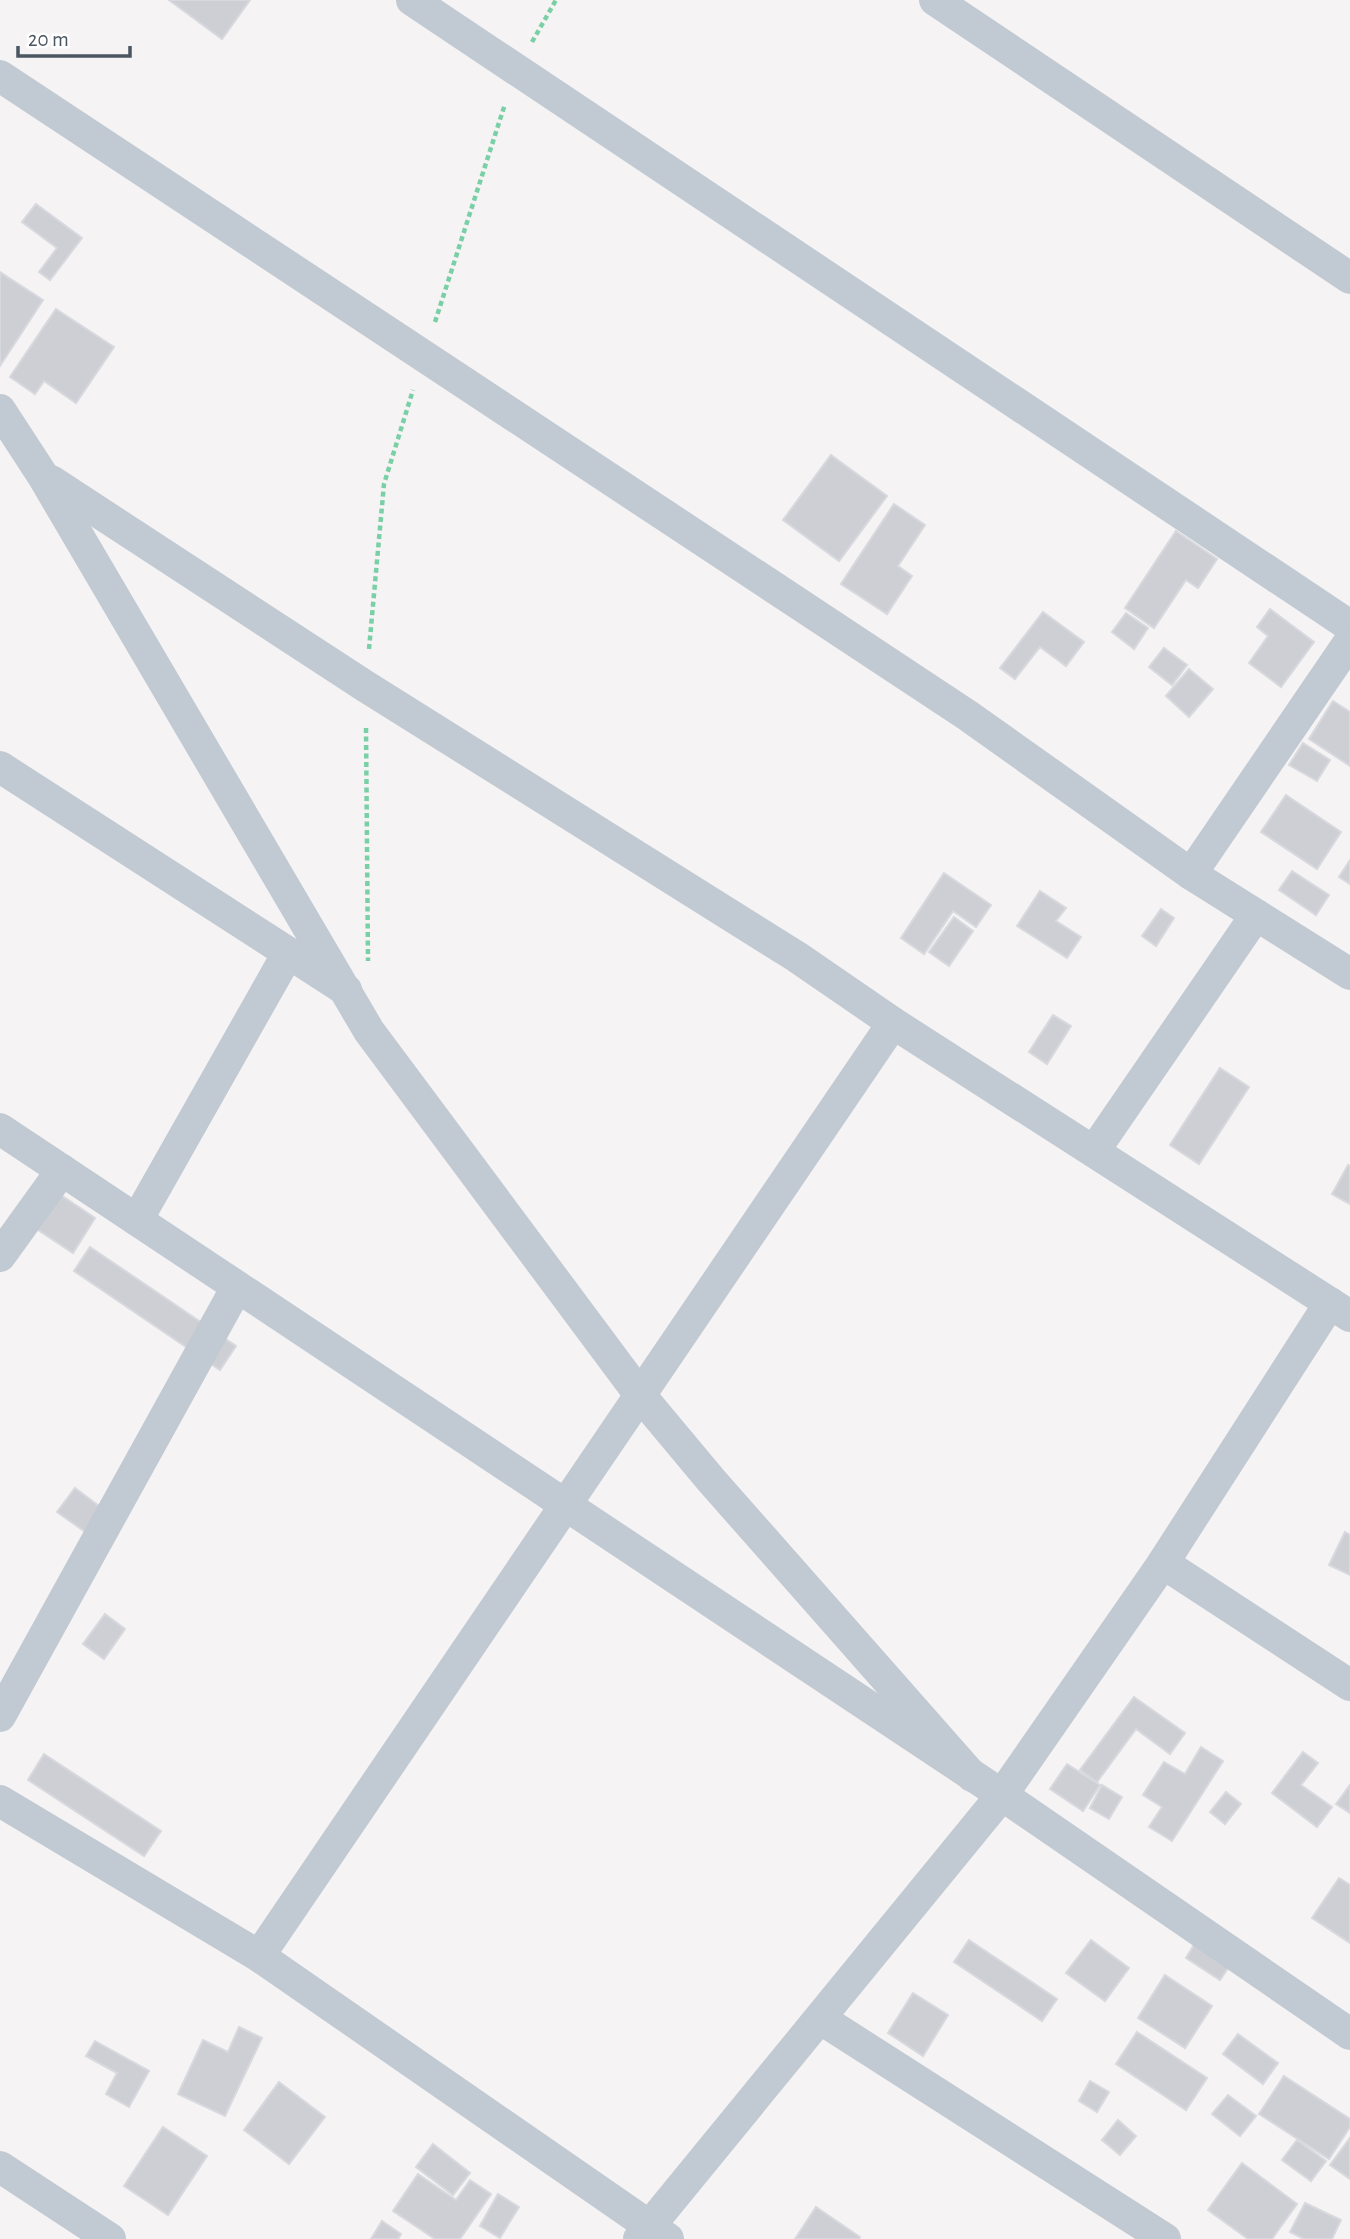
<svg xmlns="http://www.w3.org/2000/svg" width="1350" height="2239" font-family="'Alegreya Sans',sans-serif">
  <rect width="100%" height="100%" fill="#f5f3f3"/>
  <g fill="#cdcfd5" stroke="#d7d9de" stroke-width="2">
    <polygon points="169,0 250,0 222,39"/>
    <polygon points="36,204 82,238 50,280 39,272 57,248 22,222"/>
    <polygon points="0,272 43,300 0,366"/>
    <polygon points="56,309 114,347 76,403 44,381 35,394 10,377"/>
    <polygon points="831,455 887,496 839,561 783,520"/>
    <polygon points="894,504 925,525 898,566 912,576 887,614 841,584"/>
    <polygon points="1176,531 1217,559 1198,588 1186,580 1154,628 1125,608"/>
    <polygon points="1270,609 1314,642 1281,687 1249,663 1268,636 1257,627"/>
    <polygon points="1043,612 1084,642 1066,666 1040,647 1015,679 1000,668"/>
    <polygon points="1126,613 1148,628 1134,649 1112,632"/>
    <polygon points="1164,648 1187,665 1172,685 1149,667"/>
    <polygon points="1189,669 1213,689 1189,717 1166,696"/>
    <polygon points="1333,701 1350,712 1350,766 1309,739"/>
    <polygon points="1303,743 1330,760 1317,781 1289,765"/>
    <polygon points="1286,795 1341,832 1317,869 1261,832"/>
    <polygon points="1350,860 1350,884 1339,877"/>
    <polygon points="1292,871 1329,895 1316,915 1279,890"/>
    <polygon points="944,873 991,905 976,927 953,911 924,954 901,938"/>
    <polygon points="1040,891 1066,908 1056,921 1081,937 1067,958 1017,926"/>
    <polygon points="1161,909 1174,918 1156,946 1142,936"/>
    <polygon points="954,917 973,931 949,966 929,952"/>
    <polygon points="1053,1015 1071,1026 1047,1064 1029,1052"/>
    <polygon points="1220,1068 1249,1087 1199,1164 1170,1145"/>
    <polygon points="1348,1165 1350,1166 1350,1204 1332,1194"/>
    <polygon points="55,1191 95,1218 73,1253 32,1226"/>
    <polygon points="90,1247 236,1346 220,1370 74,1271"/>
    <polygon points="75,1488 111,1515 94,1538 57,1512"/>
    <polygon points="1345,1532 1350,1535 1350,1575 1329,1565"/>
    <polygon points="105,1614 125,1629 104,1659 83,1644"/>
    <polygon points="1134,1697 1185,1733 1170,1754 1136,1729 1097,1782 1080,1770"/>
    <polygon points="1201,1747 1223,1761 1172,1841 1149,1827 1162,1807 1143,1795 1164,1762 1185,1774"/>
    <polygon points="1303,1752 1318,1763 1301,1785 1332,1807 1317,1827 1272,1793"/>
    <polygon points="44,1754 161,1831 144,1856 28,1780"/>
    <polygon points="1067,1764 1100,1785 1083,1811 1050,1789"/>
    <polygon points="1102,1785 1122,1797 1109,1819 1090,1808"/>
    <polygon points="1350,1785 1350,1813 1336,1804"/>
    <polygon points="1226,1792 1241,1804 1225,1824 1210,1812"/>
    <polygon points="1339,1878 1350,1885 1350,1943 1312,1918"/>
    <polygon points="969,1940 1057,1999 1042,2021 954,1962"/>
    <polygon points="1091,1940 1129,1968 1105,2001 1066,1973"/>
    <polygon points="1197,1940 1232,1962 1220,1980 1186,1958"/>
    <polygon points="1165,1975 1212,2006 1185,2048 1138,2018"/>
    <polygon points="913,1993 948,2015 923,2056 888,2033"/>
    <polygon points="239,2027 262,2038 225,2116 178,2094 203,2040 228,2052"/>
    <polygon points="1137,2032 1207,2078 1186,2110 1116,2064"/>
    <polygon points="1238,2034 1278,2063 1263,2084 1223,2054"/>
    <polygon points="95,2041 149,2071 129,2107 106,2094 117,2073 86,2056"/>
    <polygon points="1284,2076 1350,2119 1350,2127 1329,2159 1259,2114"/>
    <polygon points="1090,2081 1109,2092 1097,2112 1079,2101"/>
    <polygon points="279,2082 325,2117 289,2164 244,2130"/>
    <polygon points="1228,2095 1256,2116 1240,2136 1212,2114"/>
    <polygon points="1118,2120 1136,2136 1120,2155 1102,2140"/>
    <polygon points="163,2127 207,2156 168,2215 124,2186"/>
    <polygon points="1350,2138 1350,2179 1330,2165"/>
    <polygon points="1297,2140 1326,2161 1311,2181 1282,2160"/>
    <polygon points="433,2144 470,2173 453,2195 416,2167"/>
    <polygon points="1242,2163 1297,2204 1272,2239 1248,2239 1208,2210"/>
    <polygon points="418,2174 456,2200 470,2180 491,2194 460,2239 435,2239 393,2211"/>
    <polygon points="498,2194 519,2207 500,2238 480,2226"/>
    <polygon points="1305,2203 1341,2220 1332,2239 1304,2239 1290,2232"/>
    <polygon points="816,2207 860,2237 859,2239 795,2239"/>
    <polygon points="382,2221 401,2234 398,2239 371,2239"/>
  </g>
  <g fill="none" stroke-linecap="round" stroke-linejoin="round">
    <g stroke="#7ad0a6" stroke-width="4.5" stroke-dasharray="5 3.5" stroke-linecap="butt">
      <polyline points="532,42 556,0"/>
      <polyline points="435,322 505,104"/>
      <polyline points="369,649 384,484 413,390"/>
      <polyline points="366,728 368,961"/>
    </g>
    <g stroke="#c1cad2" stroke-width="32">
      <polyline points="412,0 1350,626"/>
      <polyline points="935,0 1350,278"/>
      <polyline points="0,76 967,715 1191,874 1350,974"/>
      <polyline points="0,410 43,476 369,1031 640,1395 711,1480 972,1776"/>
      <polyline points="51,481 365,686 797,957 893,1023 1350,1316"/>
      <polyline points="0,767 346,990"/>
      <polyline points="1191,874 1350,641"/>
      <polyline points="0,1129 1002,1795 1350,2034"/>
      <polyline points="1094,1151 1256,915"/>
      <polyline points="137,1220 287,955"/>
      <polyline points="0,1256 62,1170"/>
      <polyline points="1163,1563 1350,1685"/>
      <polyline points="0,1716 237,1287"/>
      <polyline points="0,1801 259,1956 668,2239"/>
      <polyline points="259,1956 893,1023"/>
      <polyline points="821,2019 1165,2239"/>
      <polyline points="0,2167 110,2239"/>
      <polyline points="639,2239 1002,1795 1163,1563 1330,1303"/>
    </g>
  </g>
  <path d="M18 46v10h112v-10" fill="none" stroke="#4a5661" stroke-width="3.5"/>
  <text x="28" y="46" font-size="21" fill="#4a5661" stroke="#ffffff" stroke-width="5" paint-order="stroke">20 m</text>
</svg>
